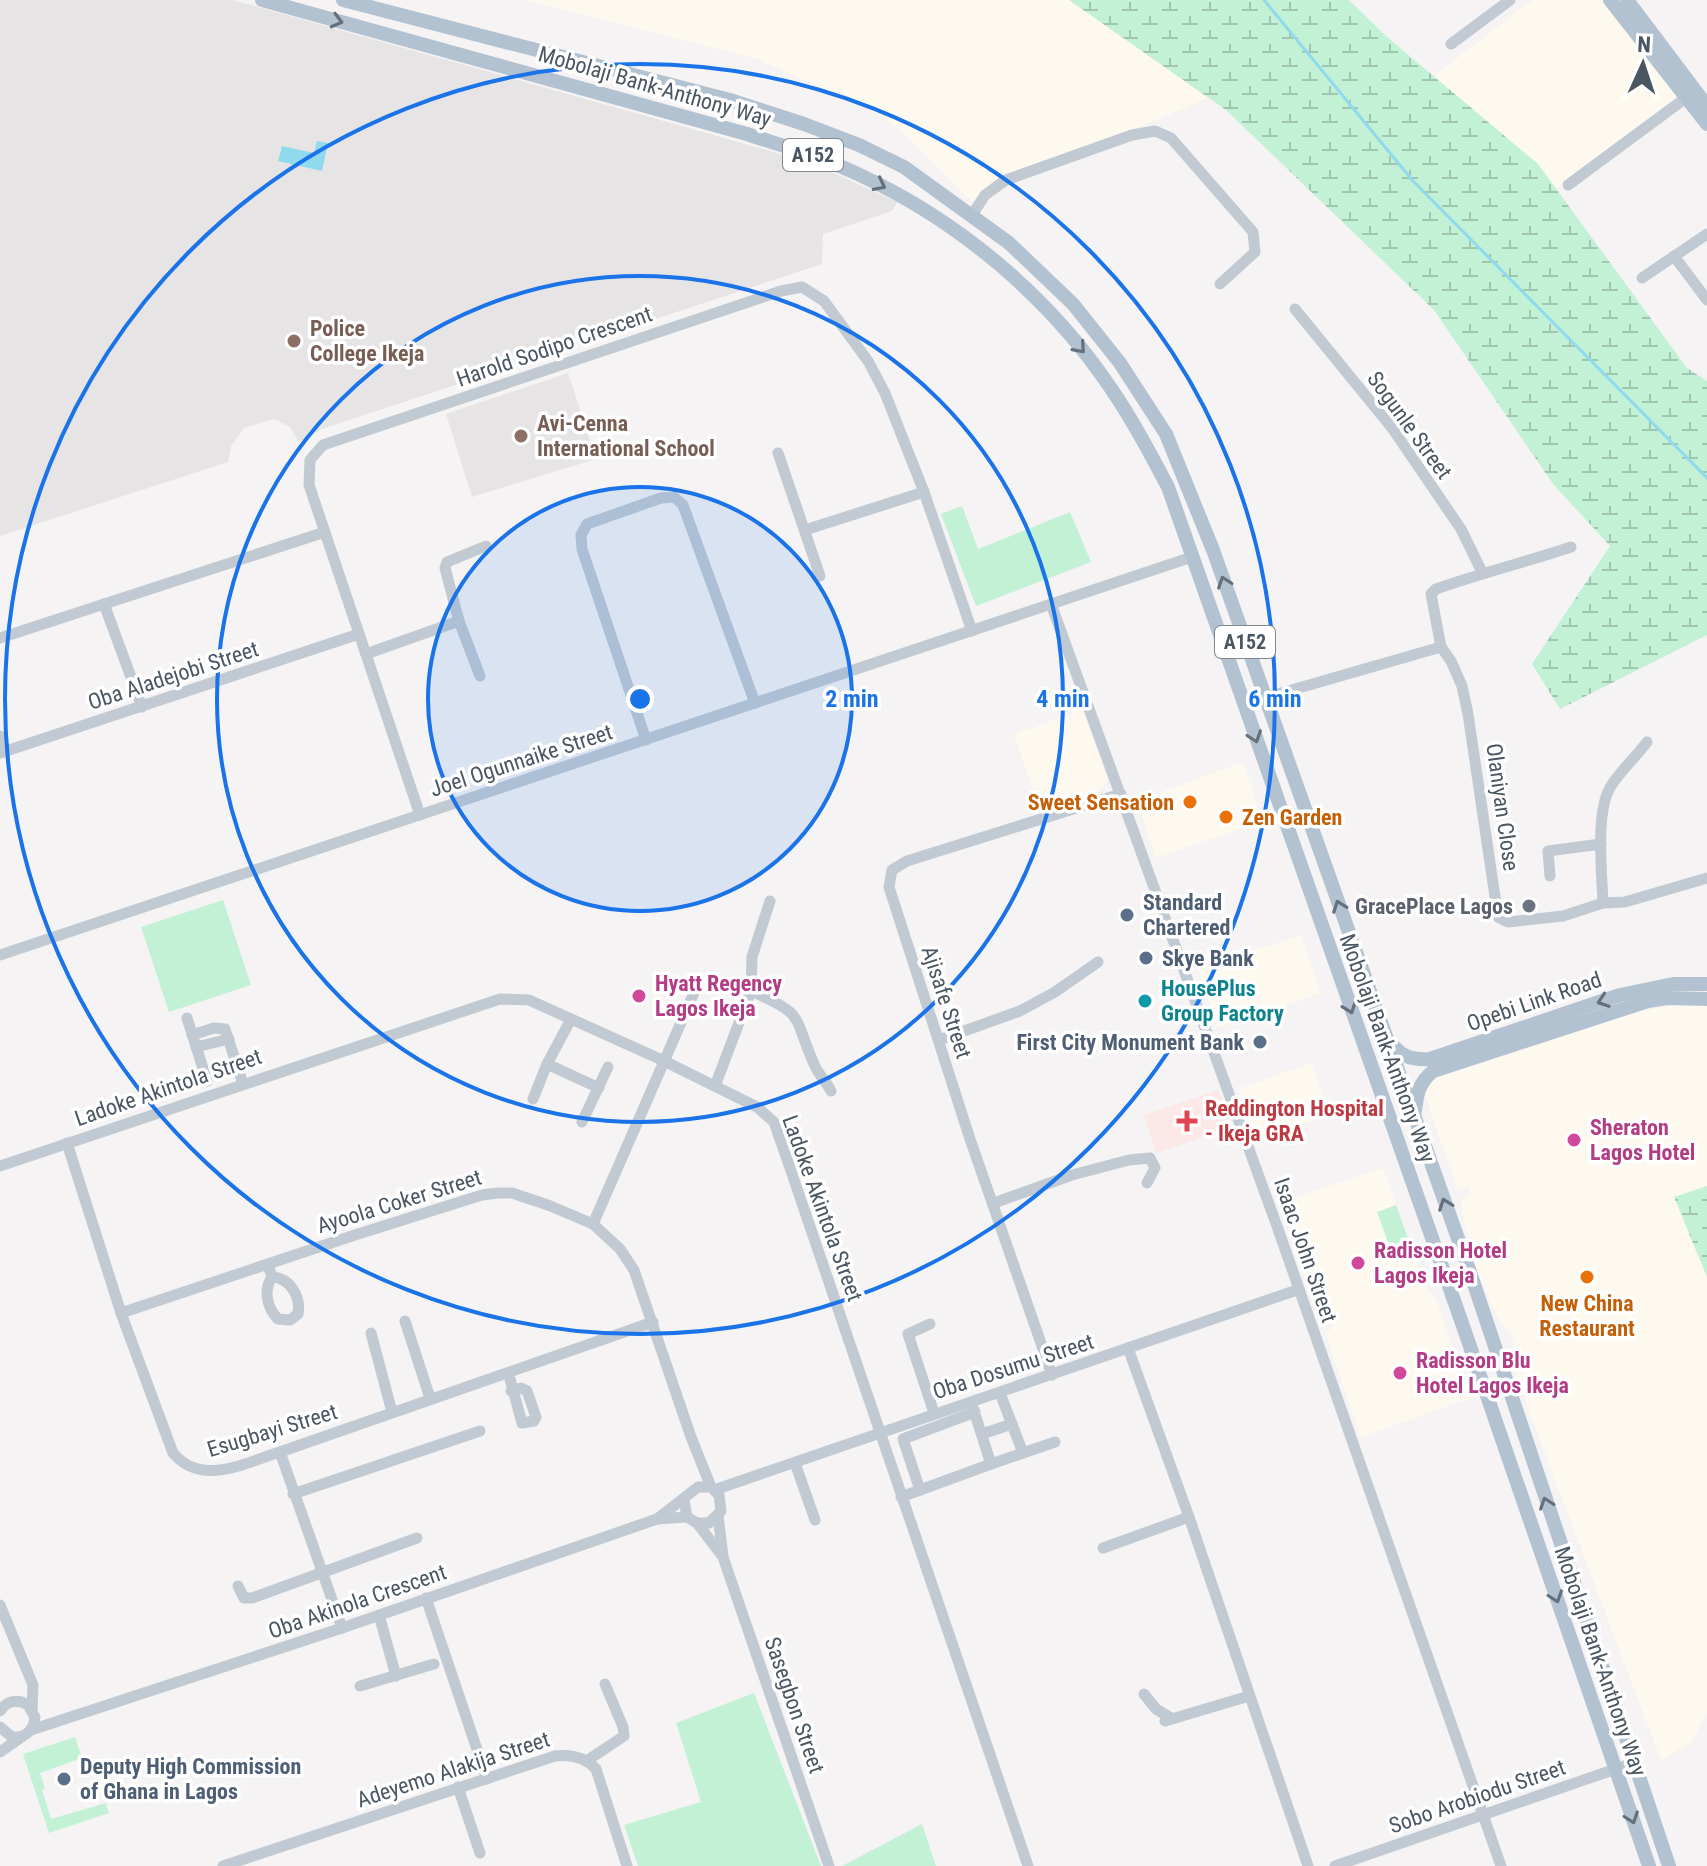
<svg xmlns="http://www.w3.org/2000/svg" width="1707" height="1866" font-family="'Roboto Condensed',sans-serif">
  <defs>
    <pattern id="wetland-marsh" width="20" height="14" patternUnits="userSpaceOnUse" patternTransform="scale(2)"><rect width="20" height="14" fill="#c3f1d5"/><path d="M1 5h8M5 5V1M11 12h8M15 12V8" fill="none" stroke="#a0c6b0"/></pattern>
  </defs>
  <rect width="100%" height="100%" fill="#f5f3f3"/>
  <g fill="#fdf9ef">
    <polygon points="526,0 1069,0 1208,98 1147,124 993,181 972,202 898,127 864,106 757,59"/>
    <polygon points="1532,0 1603,0 1678,98 1556,189 1538,164 1434,76"/>
    <polygon points="1082,709 1108,780 1101,790 1040,809 1014,735"/>
    <polygon points="1243,762 1262,821 1156,858 1137,801"/>
    <polygon points="1301,935 1321,993 1217,1028 1198,970"/>
    <polygon points="1673,1005 1707,1005 1707,1186 1675,1198 1707,1277 1707,1712 1692,1742 1661,1760 1517,1379 1512,1347 1514,1344 1510,1332 1501,1322 1490,1302 1472,1258 1461,1203 1464,1197 1471,1194 1470,1190 1469,1187 1458,1191 1424,1093 1434,1079 1634,1013"/>
    <polygon points="1311,1063 1330,1114 1256,1141 1238,1089"/>
    <polygon points="1383,1168 1425,1285 1436,1300 1471,1398 1361,1437 1326,1336 1332,1325 1327,1310 1317,1312 1291,1241 1294,1233 1289,1218 1282,1214 1278,1203"/>
  </g>
  <g fill="#e6e4e5">
    <polygon points="0,0 233,0 788,156 836,174 897,202 892,211 823,234 822,264 322,429 299,442 290,427 274,419 244,428 231,446 228,462 0,536"/>
    <polygon points="568,373 596,459 472,497 446,414"/>
  </g>
  <polygon fill="#fce8e6" points="1218,1090 1231,1128 1156,1153 1144,1115"/>
  <g fill="#c3f1d5">
    <polygon points="962,506 978,549 1070,512 1091,562 976,606 941,514"/>
    <polygon points="223,900 251,985 169,1012 141,927"/>
    <polygon points="1396,1205 1409,1241 1390,1248 1377,1212"/>
    <polygon points="754,1693 821,1866 638,1866 624,1825 701,1802 676,1723"/>
    <polygon points="75,1737 82,1758 40,1773 45,1788 42,1790 51,1819 106,1803 109,1813 49,1833 23,1754"/>
    <polygon points="922,1824 936,1866 842,1866"/>
  </g>
  <g fill="url(#wetland-marsh)">
    <polygon points="1069,0 1349,0 1387,37 1538,164 1687,368 1707,381 1707,635 1560,709 1532,664 1610,546 1553,484 1434,310 1226,110"/>
    <polygon points="1707,1186 1707,1277 1674,1197"/>
  </g>
  <polygon fill="#90daee" points="317,141 328,143 322,171 278,161 282,146 314,153"/>
  <g fill="none" stroke-linecap="round" stroke-linejoin="round">
    <polyline stroke="#90daee" stroke-width="3" points="1264,0 1413,181 1707,478"/>
    <g stroke="#c1cad2" stroke-width="11">
      <polyline points="1451,44 1510,0"/>
      <polyline points="1568,185 1687,97"/>
      <polyline points="972,215 985,195 1006,180 1132,135 1155,131 1171,138 1253,232 1255,252 1220,284"/>
      <polyline points="1674,256 1707,300"/>
      <polyline points="1642,278 1707,234"/>
      <polyline points="1295,309 1392,428 1461,529 1482,572"/>
      <polyline points="778,453 820,576"/>
      <polyline points="805,530 924,492"/>
      <path d="M 1571,547 C 1526,562 1481,573 1436,589 L 1431,594 L 1441,647 L 1451,661 L 1462,686 L 1468,714 L 1498,917 L 1508,922 L 1563,916 L 1603,903 L 1625,902 L 1707,878"/>
      <polyline points="104,604 142,707"/>
      <polyline points="1051,604 1278,1229 1501,1866"/>
      <polyline points="0,638 325,532"/>
      <polyline points="366,654 459,621"/>
      <polyline points="480,676 459,621 445,568 447,562 486,546"/>
      <polyline points="1264,698 1441,647"/>
      <polyline points="0,736 5,752"/>
      <polyline points="646,740 582,549 581,535 587,524 661,498 674,497 683,505 755,703"/>
      <polyline points="0,753 359,634"/>
      <polyline points="420,815 309,485 310,460 323,445 781,291 802,287 824,301 868,361 885,393 924,492 972,631"/>
      <polyline points="1550,876 1548,851 1601,844"/>
      <path d="M 1603,903 C 1602,874 1595,810 1611,786 C 1621,770 1636,757 1647,742"/>
      <polyline points="0,955 1192,557"/>
      <path d="M 751,991 C 806,1015 792,1014 814,1064 C 818,1074 826,1081 831,1091"/>
      <polyline points="187,1018 207,1081"/>
      <polyline points="192,1035 214,1028 225,1029 243,1084"/>
      <polyline points="939,1040 1020,1011 1055,992 1098,962"/>
      <polyline points="196,1047 229,1039"/>
      <polyline points="547,1064 599,1088"/>
      <polyline points="715,1086 751,991 752,957 770,901"/>
      <polyline points="533,1099 547,1064 571,1019"/>
      <polyline points="582,1122 608,1067"/>
      <path d="M 67,1143 L 121,1313 L 173,1453 C 202,1487 244,1463 280,1452 L 653,1322"/>
      <polyline points="0,1166 500,999 529,1000 662,1060 757,1107 774,1122 790,1168 1028,1866"/>
      <polyline points="994,1203 1072,1175 1129,1160 1150,1158 1155,1168 1147,1183"/>
      <polyline points="593,1224 697,986"/>
      <path d="M 268,1265 L 272,1277 C 263,1290 267,1308 278,1319 L 290,1320 L 298,1314 C 301,1296 290,1278 272,1277"/>
      <polyline points="121,1313 355,1235 482,1195 498,1193 512,1193 548,1205 593,1224 620,1249 634,1270 691,1437 711,1487"/>
      <polyline points="405,1321 430,1398"/>
      <polyline points="930,1324 908,1334 934,1413"/>
      <polyline points="371,1333 392,1412"/>
      <polyline points="1128,1348 1189,1517 1308,1866"/>
      <polyline points="1052,1375 970,1139 889,887 892,870 907,861 1121,794"/>
      <polyline points="510,1379 522,1423 534,1421 536,1417 527,1391 521,1388 511,1391"/>
      <polyline points="1000,1393 1023,1453"/>
      <polyline points="982,1434 1012,1424"/>
      <polyline points="280,1452 342,1628"/>
      <polyline points="795,1463 815,1520"/>
      <polyline points="991,1464 1055,1442"/>
      <polyline points="714,1490 1297,1290"/>
      <polyline points="920,1490 903,1439 975,1412"/>
      <polyline points="293,1494 480,1431"/>
      <polyline points="901,1497 991,1464 973,1408"/>
      <polyline points="718,1516 723,1556"/>
      <polyline points="657,1519 698,1487 711,1487 719,1495 721,1511 709,1523 697,1523 687,1517 684,1500"/>
      <polyline points="697,1523 723,1557 829,1866"/>
      <polyline points="1103,1548 1189,1517"/>
      <polyline points="238,1586 244,1598 252,1598 417,1538"/>
      <polyline points="426,1598 487,1779"/>
      <polyline points="0,1605 33,1685 32,1710"/>
      <polyline points="379,1615 396,1676"/>
      <polyline points="360,1686 434,1664"/>
      <polyline points="1144,1694 1156,1709 1171,1718"/>
      <path d="M 0,1711 C 7,1700 18,1699 28,1705 L 35,1717 C 34,1731 25,1738 12,1737 L 0,1727"/>
      <polyline points="1165,1721 1249,1696"/>
      <polyline points="31,1730 342,1628 657,1519 687,1517"/>
      <polyline points="0,1752 23,1736"/>
      <polyline points="588,1760 624,1736 623,1727 605,1684"/>
      <polyline points="458,1787 480,1853"/>
      <path d="M 223,1866 L 555,1756 C 571,1754 585,1757 596,1769 L 627,1866"/>
      <polyline points="1335,1866 1633,1763"/>
    </g>
    <g stroke="#b3c2d1" stroke-width="14">
      <path d="M 262,0 L 747,134 C 786,147 825,158 862,176 C 960,222 1049,297 1110,387 C 1132,419 1150,453 1168,487 L 1463,1326 L 1649,1866"/>
      <polyline points="343,0 730,100 804,124 859,145 904,167 1009,243 1073,304 1120,363 1166,434 1213,550 1472,1278 1669,1866"/>
      <polyline points="1610,0 1707,124"/>
      <polyline points="1627,0 1707,106"/>
      <path d="M 1390,1042 C 1402,1057 1411,1060 1430,1059 L 1620,995 L 1673,984 L 1707,984"/>
      <path d="M 1415,1111 C 1417,1093 1419,1083 1433,1071 L 1648,1001 L 1667,998 L 1707,999"/>
    </g>
  </g>
  <defs><path id="oneway-chevron" d="M-2-3.5L2.5 0L-2 3.5" fill="none" stroke-width="1.6" stroke-linecap="round" stroke-linejoin="round" transform="scale(2)"/></defs>
  <g stroke="#64717d">
    <use href="#oneway-chevron" transform="translate(337 21) rotate(15)"/>
    <use href="#oneway-chevron" transform="translate(880 185) rotate(27)"/>
    <use href="#oneway-chevron" transform="translate(1080 348) rotate(49)"/>
    <use href="#oneway-chevron" transform="translate(1224 582) rotate(-109)"/>
    <use href="#oneway-chevron" transform="translate(1255 737) rotate(71)"/>
    <use href="#oneway-chevron" transform="translate(1339 906) rotate(-110)"/>
    <use href="#oneway-chevron" transform="translate(1603 1001) rotate(161)"/>
    <use href="#oneway-chevron" transform="translate(1350 1008) rotate(70)"/>
    <use href="#oneway-chevron" transform="translate(1445 1204) rotate(-110)"/>
    <use href="#oneway-chevron" transform="translate(1546 1503) rotate(-109)"/>
    <use href="#oneway-chevron" transform="translate(1556 1597) rotate(71)"/>
    <use href="#oneway-chevron" transform="translate(1632 1818) rotate(71)"/>
  </g>
  <circle cx="640" cy="699" r="212" fill="#1a73e8" fill-opacity=".12"/>
  <g fill="none" stroke="#1a73e8" stroke-width="4">
    <circle cx="640" cy="699" r="212"/>
    <circle cx="640" cy="699" r="423"/>
    <circle cx="640" cy="699" r="635"/>
  </g>
  <g fill="#8d6e63" stroke="#fff" stroke-width="3">
    <circle cx="294" cy="341" r="8"/>
    <circle cx="521" cy="436" r="8"/>
  </g>
  <g fill="#e8710a" stroke="#fff" stroke-width="3">
    <circle cx="1190" cy="802" r="8"/>
    <circle cx="1226" cy="817" r="8"/>
    <circle cx="1587" cy="1277" r="8"/>
  </g>
  <circle fill="#6b7280" stroke="#fff" stroke-width="3" cx="1529" cy="906" r="8"/>
  <g fill="#5c6f8a" stroke="#fff" stroke-width="3">
    <circle cx="1127" cy="915" r="8"/>
    <circle cx="1146" cy="958" r="8"/>
    <circle cx="1260" cy="1042" r="8"/>
    <circle cx="64" cy="1779" r="8"/>
  </g>
  <g fill="#d1479c" stroke="#fff" stroke-width="3">
    <circle cx="639" cy="996" r="8"/>
    <circle cx="1574" cy="1140" r="8"/>
    <circle cx="1358" cy="1263" r="8"/>
    <circle cx="1400" cy="1373" r="8"/>
  </g>
  <circle fill="#0f9aa8" stroke="#fff" stroke-width="3" cx="1145" cy="1001" r="8"/>
  <path fill="#e0444e" stroke="#fff" stroke-width="3" d="M1183 1109h8v8h8v8h-8v8h-8v-8h-8v-8h8z"/>
  <g text-anchor="middle" stroke-width="7" stroke-linejoin="round" paint-order="stroke">
    <g fill="#fff" stroke="#808990" stroke-width="2">
      <rect x="783" y="139" width="60" height="32" rx="6"/>
      <rect x="1215" y="626" width="60" height="32" rx="6"/>
    </g>
    <g font-size="20" font-weight="bold" fill="#4a5661">
      <text x="813" y="162">A152</text>
      <text x="1245" y="649">A152</text>
    </g>
    <g font-size="22" fill="#4a5661" stroke="#fff">
      <text transform="translate(655 86) rotate(16)" y="8">Mobolaji Bank-Anthony Way</text>
      <text transform="translate(554 346) rotate(-19)" y="8">Harold Sodipo Crescent</text>
      <text transform="translate(1410 425) rotate(54)" y="8">Sogunle Street</text>
      <text transform="translate(173 675) rotate(-18)" y="8">Oba Aladejobi Street</text>
      <text transform="translate(521 760) rotate(-18)" y="8">Joel Ogunnaike Street</text>
      <text transform="translate(1503 807) rotate(82)" y="8">Olaniyan Close</text>
      <text transform="translate(1534 1001) rotate(-19)" y="8">Opebi Link Road</text>
      <text transform="translate(947 1002) rotate(72)" y="8">Ajisafe Street</text>
      <text transform="translate(1388 1048) rotate(70)" y="8">Mobolaji Bank-Anthony Way</text>
      <text transform="translate(168 1087) rotate(-19)" y="8">Ladoke Akintola Street</text>
      <text transform="translate(399 1201) rotate(-17)" y="8">Ayoola Coker Street</text>
      <text transform="translate(823 1208) rotate(70)" y="8">Ladoke Akintola Street</text>
      <text transform="translate(1306 1250) rotate(71)" y="8">Isaac John Street</text>
      <text transform="translate(1013 1366) rotate(-18)" y="8">Oba Dosumu Street</text>
      <text transform="translate(272 1430) rotate(-17)" y="8">Esugbayi Street</text>
      <text transform="translate(357 1601) rotate(-19)" y="8">Oba Akinola Crescent</text>
      <text transform="translate(1601 1661) rotate(71)" y="8">Mobolaji Bank-Anthony Way</text>
      <text transform="translate(795 1705) rotate(71)" y="8">Sasegbon Street</text>
      <text transform="translate(453 1769) rotate(-18)" y="8">Adeyemo Alakija Street</text>
      <text transform="translate(1477 1796) rotate(-19)" y="8">Sobo Arobiodu Street</text>
    </g>
    <g font-size="22" font-weight="bold" fill="#785e54" stroke="#fff" text-anchor="start">
      <text x="310" y="336">Police<tspan x="310" dy="25">College Ikeja</tspan></text>
      <text x="537" y="431">Avi-Cenna<tspan x="537" dy="25">International School</tspan></text>
    </g>
    <g font-size="22" font-weight="bold" fill="#c56008" stroke="#fff" text-anchor="end">
      <text x="1174" y="810">Sweet Sensation</text>
      <text x="1242" y="825" text-anchor="start">Zen Garden</text>
      <text x="1587" y="1311" text-anchor="middle">New China<tspan x="1587" dy="25">Restaurant</tspan></text>
    </g>
    <g font-size="22" font-weight="bold" fill="#4e5e75" stroke="#fff" text-anchor="start">
      <text x="1143" y="910">Standard<tspan x="1143" dy="25">Chartered</tspan></text>
      <text x="1162" y="966">Skye Bank</text>
      <text x="1244" y="1050" text-anchor="end">First City Monument Bank</text>
      <text x="80" y="1774">Deputy High Commission<tspan x="80" dy="25">of Ghana in Lagos</tspan></text>
    </g>
    <g font-size="22" font-weight="bold" fill="#5b616d" stroke="#fff" text-anchor="end">
      <text x="1513" y="914">GracePlace Lagos</text>
    </g>
    <g font-size="22" font-weight="bold" fill="#b23c85" stroke="#fff" text-anchor="start">
      <text x="655" y="991">Hyatt Regency<tspan x="655" dy="25">Lagos Ikeja</tspan></text>
      <text x="1590" y="1135">Sheraton<tspan x="1590" dy="25">Lagos Hotel</tspan></text>
      <text x="1374" y="1258">Radisson Hotel<tspan x="1374" dy="25">Lagos Ikeja</tspan></text>
      <text x="1416" y="1368">Radisson Blu<tspan x="1416" dy="25">Hotel Lagos Ikeja</tspan></text>
    </g>
    <g font-size="22" font-weight="bold" fill="#0d838f" stroke="#fff" text-anchor="start">
      <text x="1161" y="996">HousePlus<tspan x="1161" dy="25">Group Factory</tspan></text>
    </g>
    <g font-size="22" font-weight="bold" fill="#be3a42" stroke="#fff" text-anchor="start">
      <text x="1205" y="1116">Reddington Hospital<tspan x="1205" dy="25">- Ikeja GRA</tspan></text>
    </g>
  </g>
  <circle cx="640" cy="699" r="12" fill="#1a73e8" stroke="#fff" stroke-width="4"/>
  <g font-size="24" text-anchor="middle" font-weight="bold" fill="#1a73e8" stroke="#fff" stroke-width="7" stroke-linejoin="round" paint-order="stroke">
    <text x="852" y="707">2 min</text>
    <text x="1063" y="707">4 min</text>
    <text x="1275" y="707">6 min</text>
  </g>
  <g transform="translate(1643 64) rotate(3)" stroke="#ffffff" stroke-width="6" paint-order="stroke">
  <path d="M0-6L14 30L0 20L-14 30Z" fill="#4a5661"/>
  <text y="-12" font-size="22" font-weight="bold" text-anchor="middle" fill="#4a5661">N</text>
  </g>
</svg>
